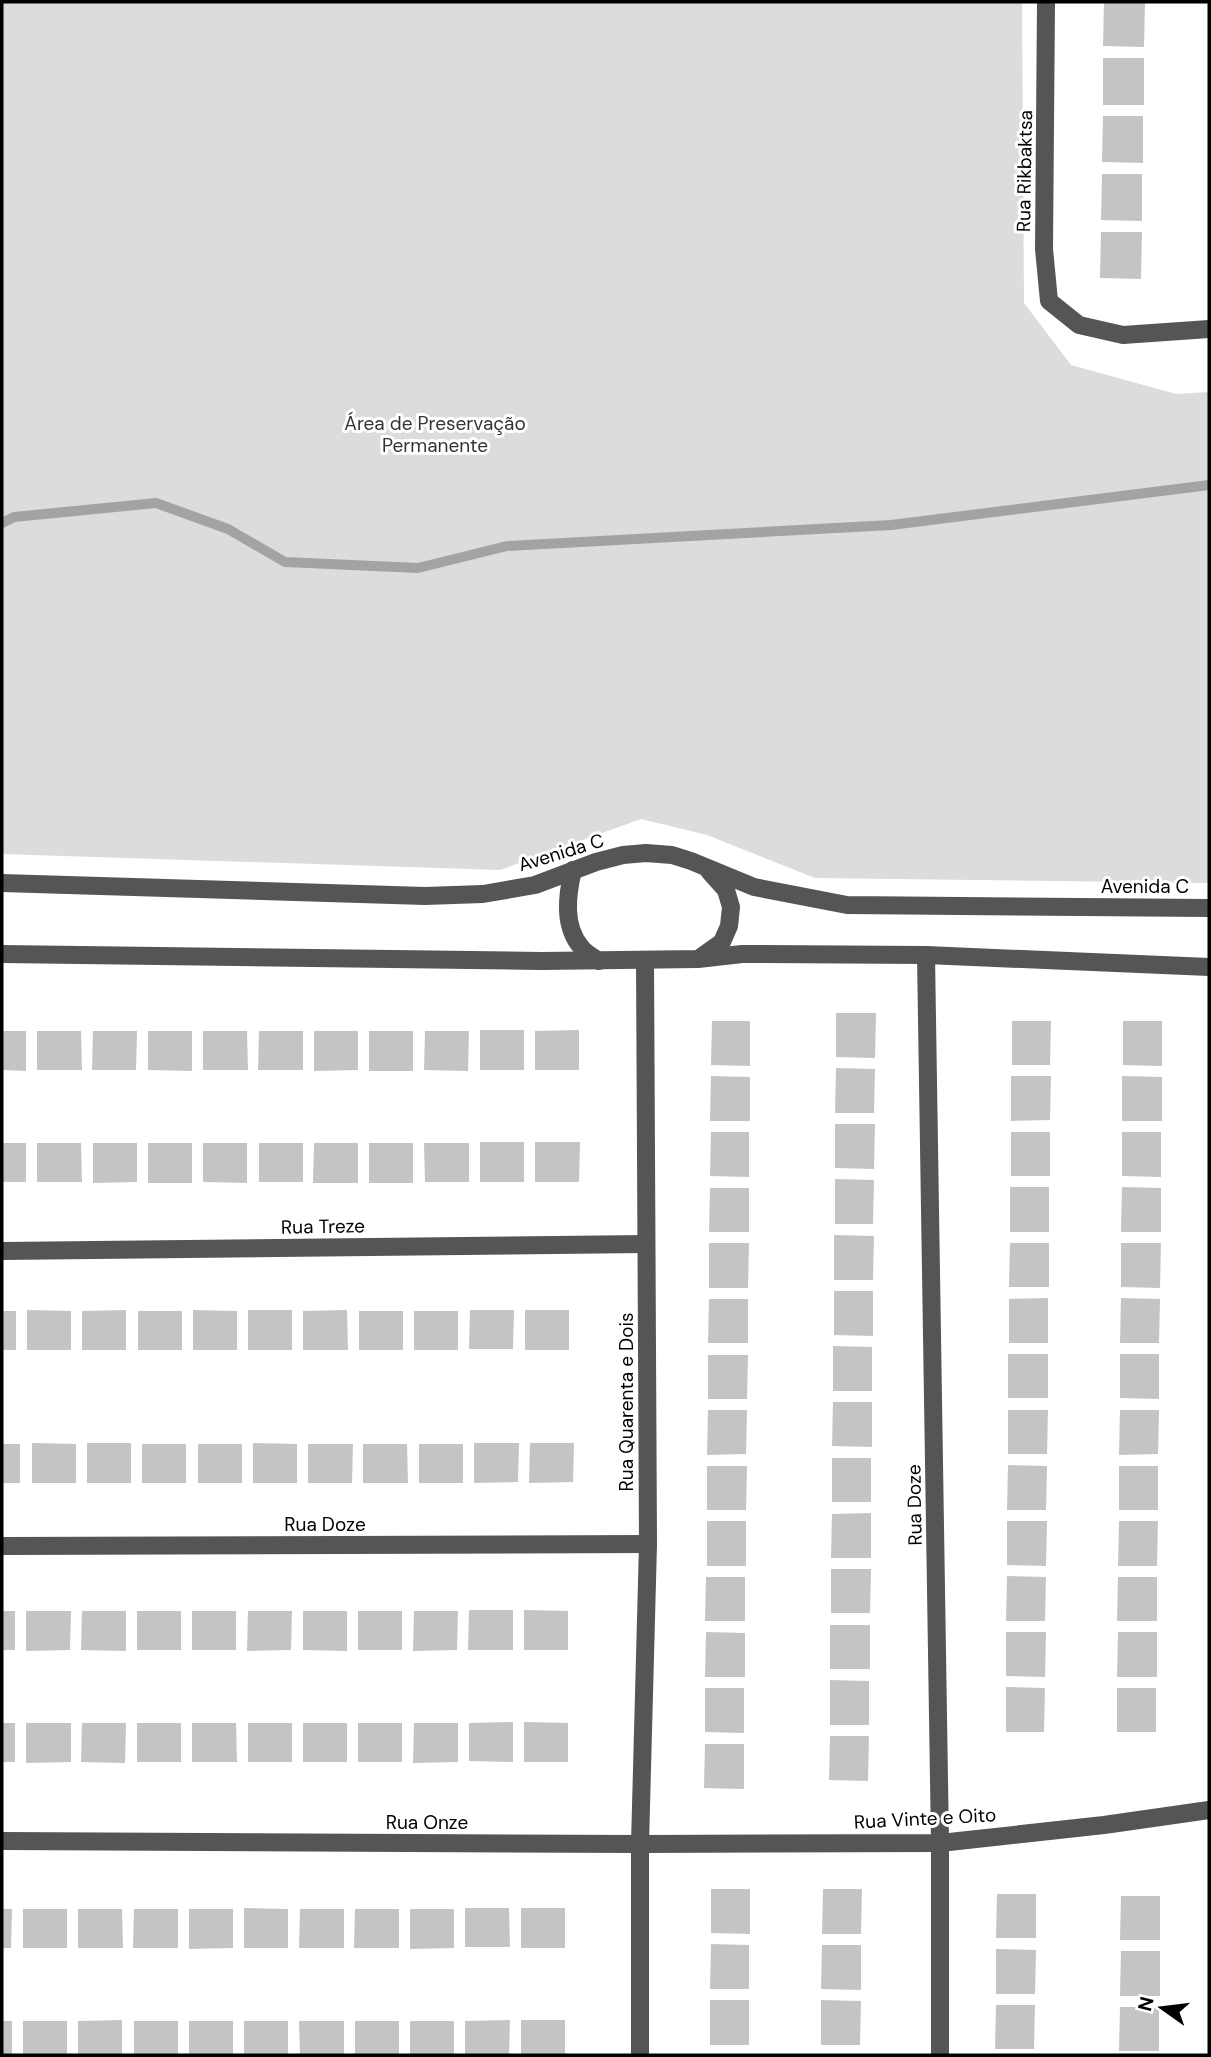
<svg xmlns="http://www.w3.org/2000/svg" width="1211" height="2057" font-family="'DM Sans',sans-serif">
  <rect width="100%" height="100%" fill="#fff"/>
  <polygon fill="#dcdcdc" points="2,2 1022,2 1024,303 1071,365 1176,394 1209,392 1209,883 815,878 707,835 641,819 500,870 2,854"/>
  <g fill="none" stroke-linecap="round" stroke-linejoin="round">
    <polyline stroke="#a3a3a3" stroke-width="10" points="2,523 14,517 156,503 228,529 285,562 418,568 507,546 891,525 1209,485"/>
  </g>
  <g fill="#c4c4c4">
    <polygon points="1104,2 1145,2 1144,47 1103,46"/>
    <rect x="1103" y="58" width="41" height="47"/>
    <polygon points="1103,116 1143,116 1143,163 1102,162"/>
    <polygon points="1102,174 1142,174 1142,221 1101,220"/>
    <polygon points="1101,232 1142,232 1141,279 1100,278"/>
    <polygon points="836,1013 876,1013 875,1058 836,1057"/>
    <polygon points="712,1021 750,1021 750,1066 711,1065"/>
    <polygon points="1012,1021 1051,1021 1050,1065 1012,1065"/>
    <polygon points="1123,1021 1162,1021 1162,1066 1123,1065"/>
    <rect x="480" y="1030" width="44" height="40"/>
    <polygon points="579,1030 579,1070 535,1070 535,1031"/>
    <polygon points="2,1031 26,1031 26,1071 2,1070"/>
    <polygon points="37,1031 81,1031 82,1070 37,1070"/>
    <polygon points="93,1031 137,1031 136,1070 92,1070"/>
    <polygon points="148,1031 192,1031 192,1071 148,1070"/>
    <polygon points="203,1031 247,1031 248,1070 203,1070"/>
    <polygon points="259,1031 303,1031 303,1070 258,1070"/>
    <polygon points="314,1031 358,1031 358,1070 314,1071"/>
    <rect x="369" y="1031" width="44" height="40"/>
    <polygon points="425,1031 469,1031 468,1071 424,1070"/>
    <polygon points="836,1068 875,1069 874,1113 835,1113"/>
    <polygon points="711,1076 750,1077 750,1121 710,1121"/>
    <polygon points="1011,1076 1051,1076 1050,1120 1011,1121"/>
    <polygon points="1122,1076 1162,1077 1162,1121 1122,1121"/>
    <polygon points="835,1124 875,1124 874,1169 835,1168"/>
    <polygon points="711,1132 749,1132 749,1177 710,1176"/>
    <rect x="1011" y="1132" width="39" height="44"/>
    <polygon points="1122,1132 1161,1132 1161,1177 1122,1176"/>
    <rect x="480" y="1142" width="44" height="40"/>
    <polygon points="535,1142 580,1142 579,1182 535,1182"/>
    <rect x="2" y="1143" width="24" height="39"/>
    <polygon points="37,1143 81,1143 82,1182 37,1182"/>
    <polygon points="93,1143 137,1143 137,1182 93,1183"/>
    <rect x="148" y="1143" width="44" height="40"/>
    <polygon points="203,1143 247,1143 247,1183 203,1182"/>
    <rect x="259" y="1143" width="44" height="39"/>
    <polygon points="314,1143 358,1143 358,1183 313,1183"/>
    <rect x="369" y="1143" width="44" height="40"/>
    <polygon points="424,1143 469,1143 469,1182 425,1182"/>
    <polygon points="835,1179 874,1180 873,1224 835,1224"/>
    <rect x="1010" y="1187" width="39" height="45"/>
    <polygon points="1122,1187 1161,1188 1161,1232 1121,1232"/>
    <polygon points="710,1188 749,1188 749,1232 709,1232"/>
    <polygon points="834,1235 874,1236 873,1280 834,1280"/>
    <polygon points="709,1243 749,1243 748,1288 709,1288"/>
    <polygon points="1010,1243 1049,1243 1049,1287 1009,1287"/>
    <polygon points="1121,1243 1161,1243 1160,1288 1121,1287"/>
    <polygon points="834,1291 873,1291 873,1336 834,1335"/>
    <polygon points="1048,1298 1048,1343 1009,1343 1009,1299"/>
    <polygon points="1121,1298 1160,1299 1159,1343 1120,1343"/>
    <polygon points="709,1299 748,1299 748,1343 708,1343"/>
    <polygon points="27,1310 71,1311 71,1350 27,1350"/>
    <polygon points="126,1310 126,1350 82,1350 82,1311"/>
    <polygon points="193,1310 237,1311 237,1350 193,1350"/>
    <rect x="248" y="1310" width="44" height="40"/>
    <polygon points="347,1310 348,1350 303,1350 303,1311"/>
    <polygon points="470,1310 514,1310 513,1349 469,1349"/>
    <rect x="525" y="1310" width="44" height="40"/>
    <rect x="2" y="1311" width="14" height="39"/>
    <rect x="138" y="1311" width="44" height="39"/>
    <rect x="359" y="1311" width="44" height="39"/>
    <rect x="414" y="1311" width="44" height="39"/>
    <polygon points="833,1346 872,1347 872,1391 833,1391"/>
    <rect x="1008" y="1354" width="40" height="44"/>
    <polygon points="1120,1354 1159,1354 1159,1399 1120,1398"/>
    <polygon points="708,1355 748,1355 747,1399 708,1399"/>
    <polygon points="833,1402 872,1402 872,1447 832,1446"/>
    <polygon points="708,1410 747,1410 746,1454 707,1455"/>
    <polygon points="1008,1410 1048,1410 1047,1454 1008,1454"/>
    <polygon points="1120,1410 1159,1410 1158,1454 1119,1455"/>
    <polygon points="32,1443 76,1444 76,1483 32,1483"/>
    <rect x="87" y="1443" width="44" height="40"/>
    <polygon points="253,1443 297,1444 297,1483 253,1483"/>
    <polygon points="474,1443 519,1443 518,1482 474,1483"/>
    <polygon points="530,1443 574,1443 573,1482 529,1483"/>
    <rect x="2" y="1444" width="18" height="39"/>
    <rect x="142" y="1444" width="44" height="39"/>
    <rect x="198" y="1444" width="44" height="39"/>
    <polygon points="308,1444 353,1444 352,1483 308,1483"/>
    <polygon points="363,1444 407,1444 408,1483 363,1483"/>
    <rect x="419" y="1444" width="44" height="39"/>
    <rect x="832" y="1458" width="39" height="44"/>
    <polygon points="1008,1465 1047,1466 1046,1510 1007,1510"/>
    <polygon points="707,1466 747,1466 746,1510 707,1510"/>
    <rect x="1119" y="1466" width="39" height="44"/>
    <polygon points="871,1513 871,1558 831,1558 832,1514"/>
    <rect x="707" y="1521" width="39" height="45"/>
    <polygon points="1007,1521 1047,1521 1046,1566 1007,1565"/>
    <polygon points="1119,1521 1158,1521 1157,1566 1118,1566"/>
    <polygon points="831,1569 871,1569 870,1613 831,1613"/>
    <polygon points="1007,1576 1046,1577 1045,1621 1006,1621"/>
    <polygon points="706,1577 745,1577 745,1621 705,1621"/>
    <polygon points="1118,1577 1157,1577 1157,1621 1117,1621"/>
    <polygon points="469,1610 513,1610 513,1650 468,1650"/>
    <polygon points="524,1610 568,1611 568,1650 524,1650"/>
    <rect x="2" y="1611" width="13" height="39"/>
    <polygon points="26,1611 71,1611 70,1650 26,1651"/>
    <polygon points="82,1611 126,1611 126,1651 81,1650"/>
    <rect x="137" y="1611" width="44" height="39"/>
    <rect x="192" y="1611" width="44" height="39"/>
    <polygon points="248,1611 292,1611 291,1650 247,1651"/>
    <polygon points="303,1611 347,1611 347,1651 303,1650"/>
    <rect x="358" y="1611" width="44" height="39"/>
    <polygon points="414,1611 458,1611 457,1650 413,1651"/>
    <rect x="830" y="1625" width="40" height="44"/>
    <polygon points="706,1632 745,1633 745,1677 705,1677"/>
    <polygon points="1006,1632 1046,1632 1045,1677 1006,1676"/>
    <polygon points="1118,1632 1157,1632 1157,1677 1117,1677"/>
    <polygon points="830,1680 869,1681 869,1725 830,1725"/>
    <polygon points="1006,1687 1045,1688 1044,1732 1006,1732"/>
    <polygon points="705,1688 744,1688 744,1733 705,1732"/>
    <rect x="1117" y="1688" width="39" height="44"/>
    <polygon points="513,1722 513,1762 469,1761 469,1723"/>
    <polygon points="524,1722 568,1723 568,1762 524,1762"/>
    <rect x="2" y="1723" width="13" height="39"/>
    <polygon points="26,1723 71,1723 71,1762 26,1763"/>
    <polygon points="82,1723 126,1723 125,1763 81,1762"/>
    <rect x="137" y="1723" width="44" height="39"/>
    <polygon points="192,1723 236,1723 237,1762 192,1762"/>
    <rect x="248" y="1723" width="44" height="39"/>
    <rect x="303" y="1723" width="44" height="39"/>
    <rect x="358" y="1723" width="44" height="39"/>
    <polygon points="414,1723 458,1723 458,1762 413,1763"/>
    <polygon points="830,1736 869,1736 868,1781 829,1780"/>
    <polygon points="705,1744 744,1744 744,1789 704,1788"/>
    <polygon points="711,1889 750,1889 750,1934 711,1933"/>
    <polygon points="823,1889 862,1889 861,1934 822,1934"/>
    <polygon points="997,1894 1036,1894 1036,1938 996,1938"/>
    <polygon points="1121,1896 1160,1896 1160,1940 1120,1940"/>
    <polygon points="244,1908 288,1909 288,1948 244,1948"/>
    <polygon points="465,1908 509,1908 510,1947 465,1947"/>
    <rect x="521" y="1908" width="44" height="40"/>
    <polygon points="2,1909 12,1909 11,1948 2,1948"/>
    <rect x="23" y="1909" width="44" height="39"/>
    <polygon points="78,1909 122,1909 123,1948 78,1948"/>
    <polygon points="134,1909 178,1909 178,1948 133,1948"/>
    <polygon points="189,1909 233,1909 233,1948 189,1949"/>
    <polygon points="300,1909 344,1909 344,1948 299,1948"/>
    <polygon points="355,1909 399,1909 399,1948 354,1948"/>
    <polygon points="410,1909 454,1909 454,1948 410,1949"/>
    <polygon points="711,1944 749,1945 749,1989 710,1989"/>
    <polygon points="822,1945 861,1945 861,1990 821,1989"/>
    <polygon points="996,1949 1036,1950 1035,1994 996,1994"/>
    <polygon points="1121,1951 1160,1951 1160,1996 1120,1996"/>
    <rect x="710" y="2000" width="39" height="45"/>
    <polygon points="821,2000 861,2001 860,2045 821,2045"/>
    <polygon points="996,2005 1035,2005 1034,2049 995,2049"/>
    <polygon points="1120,2007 1159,2007 1159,2051 1119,2051"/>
    <polygon points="122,2020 122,2055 78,2055 78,2021"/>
    <polygon points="510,2020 509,2055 465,2055 465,2021"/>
    <rect x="521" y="2020" width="44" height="35"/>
    <rect x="2" y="2021" width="10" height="34"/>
    <rect x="23" y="2021" width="44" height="34"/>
    <rect x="134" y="2021" width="44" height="34"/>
    <rect x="189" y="2021" width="44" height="34"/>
    <rect x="244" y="2021" width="44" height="34"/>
    <polygon points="299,2021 344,2021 344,2055 300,2055"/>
    <rect x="355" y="2021" width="44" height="34"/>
    <rect x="410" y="2021" width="44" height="34"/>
  </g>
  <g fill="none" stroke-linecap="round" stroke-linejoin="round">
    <g stroke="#555" stroke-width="18">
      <polyline points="1046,2 1044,249 1049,301 1079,325 1123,335 1209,329"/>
      <path d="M 573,870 C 567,895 563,926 581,947 C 585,953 593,957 599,961"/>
      <polyline points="2,883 425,896 483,894 535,885 596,862 623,855 646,853 672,855 691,861 754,887 847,905 1209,908"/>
      <polyline points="2,954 542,961 698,959 742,954 926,955 1209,967"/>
      <polyline points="926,955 940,1843 940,2055"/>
      <polyline points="701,957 722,942 729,926 731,907 726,890 709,871"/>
      <polyline points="2,1251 646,1244"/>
      <polyline points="2,1546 648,1544"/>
      <polyline points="2,1841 640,1844 940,1843 1104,1825 1209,1810"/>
      <polyline points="640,2055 640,1844 648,1544 645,960"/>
    </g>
  </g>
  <g text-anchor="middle" stroke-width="6" stroke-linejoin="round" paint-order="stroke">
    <g font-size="19" fill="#000" stroke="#fff">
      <text transform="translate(1024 171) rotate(-89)" y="7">Rua Rikbaktsa</text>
      <text transform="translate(561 852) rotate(-17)" y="7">Avenida C</text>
      <text x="1145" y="893">Avenida C</text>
      <text transform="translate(323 1226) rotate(-1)" y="7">Rua Treze</text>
      <text transform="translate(626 1402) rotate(-90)" y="7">Rua Quarenta e Dois</text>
      <text transform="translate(914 1505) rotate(-91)" y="7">Rua Doze</text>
      <text x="325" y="1531">Rua Doze</text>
      <text transform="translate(925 1818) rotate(-3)" y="7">Rua Vinte e Oito</text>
      <text x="427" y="1829">Rua Onze</text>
    </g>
    <g font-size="19" fill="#333" stroke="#fff">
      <text x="435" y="430">Área de Preservação<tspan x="435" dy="22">Permanente</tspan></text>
    </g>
  </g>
  <rect width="1211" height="2057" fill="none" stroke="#000000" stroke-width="7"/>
  <g transform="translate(1162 2008) rotate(284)" stroke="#ffffff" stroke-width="5" paint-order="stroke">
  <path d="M0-5L12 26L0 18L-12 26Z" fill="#000000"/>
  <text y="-10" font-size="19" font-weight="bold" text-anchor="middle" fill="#000000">N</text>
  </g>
</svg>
